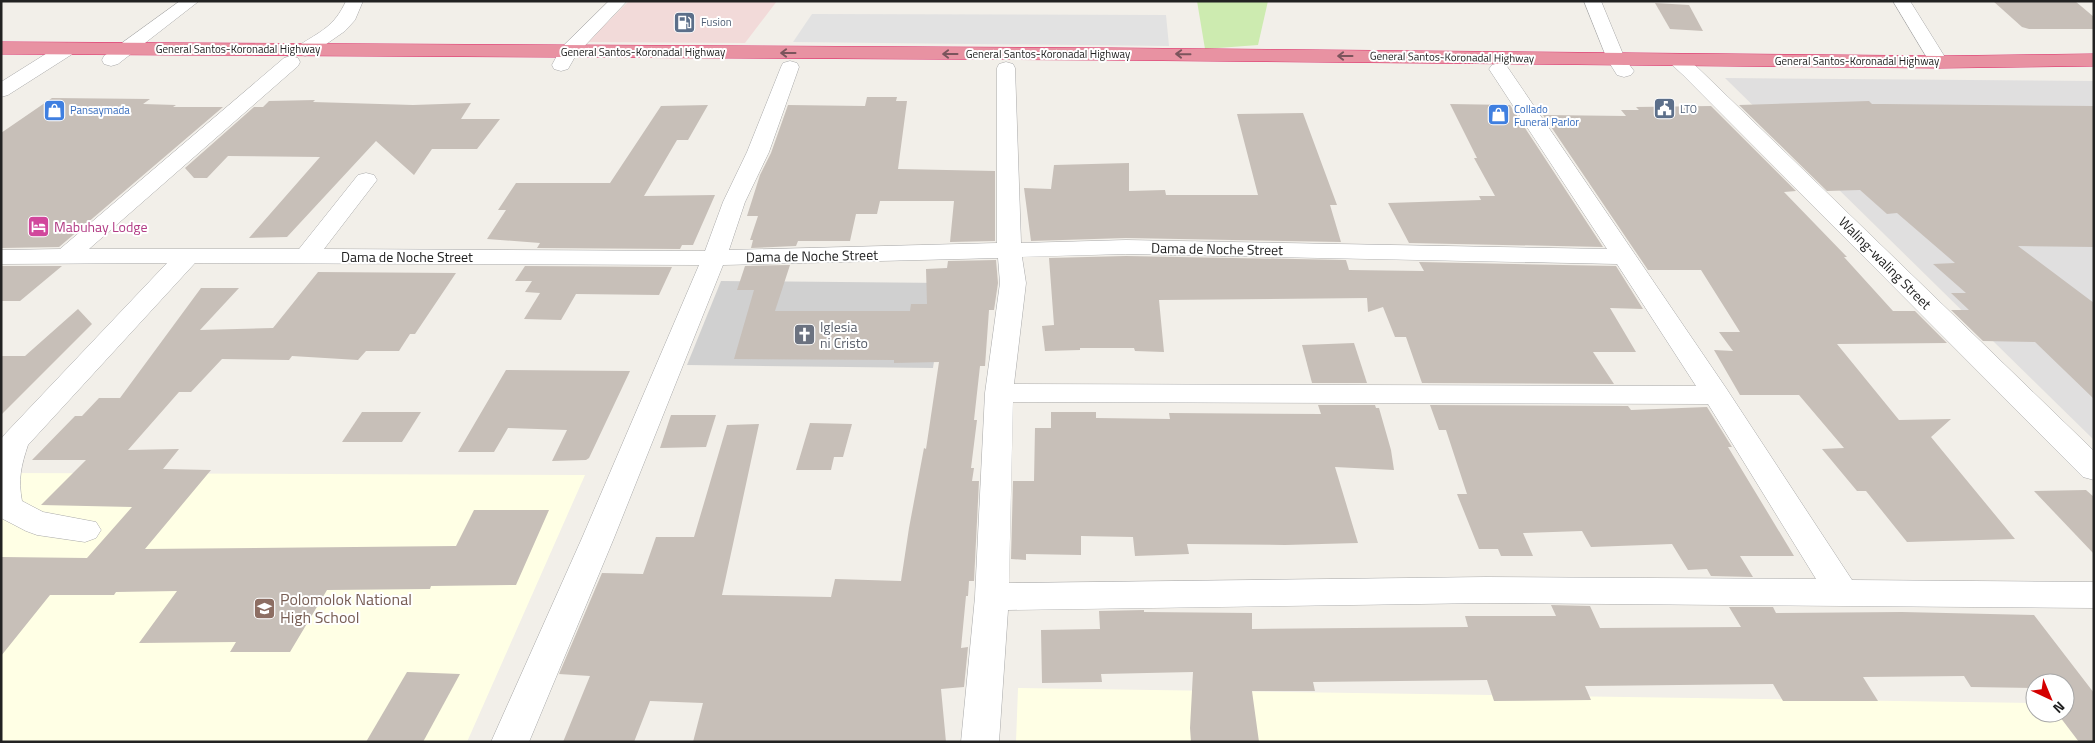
<svg xmlns="http://www.w3.org/2000/svg" width="2095" height="743" font-family="'Titillium Web',sans-serif">
  <rect width="100%" height="100%" fill="#f2efe9"/>
  <polygon fill="#e0dfdf" points="1725,78 2094,81 2094,440"/>
  <polygon fill="#f2dad9" points="629,1 777,1 745,43 587,42"/>
  <g fill="#ffffe5">
    <polygon points="1,473 585,475 467,742 1,742"/>
    <polygon points="1018,688 2035,703 2035,713 2065,713 2094,742 1016,742"/>
  </g>
  <polygon fill="#d0d0d0" points="721,281 946,283 933,368 687,365"/>
  <polygon fill="#cdebb0" points="1197,1 1268,1 1258,45 1205,49"/>
  <polygon fill="#e2e2e2" points="812,14 1166,15 1169,46 793,42"/>
  <g fill="#c7bfb8">
    <polygon points="1993,1 2075,1 2094,17 2094,29 2029,29 2022,27"/>
    <polygon points="1655,3 1689,5 1703,31 1670,29"/>
    <polygon points="867,97 897,97 896,101 907,101 898,169 995,171 995,241 950,242 954,201 880,201 877,214 856,214 850,241 798,241 796,246 751,248 753,240 750,240 758,216 747,216 760,175 771,153 788,105 865,106"/>
    <polygon points="52,98 150,99 143,104 176,105 173,107 223,107 59,247 1,248 1,133"/>
    <polygon points="315,100 313,102 413,105 471,103 461,119 500,119 477,149 432,149 414,175 376,141 287,237 249,238 320,157 228,156 207,178 194,178 185,168 254,107 263,107 269,101"/>
    <polygon points="1869,101 1872,104 1884,104 2094,106 2094,247 2018,246 2094,303 2094,399 2035,342 1983,341 1951,310 1969,310 1951,293 1966,293 1933,264 1955,263 1897,213 1887,214 1860,190 1827,191 1739,105"/>
    <polygon points="1450,104 1510,105 1603,247 1409,243 1388,203 1481,200 1479,196 1495,196 1474,158 1477,158"/>
    <polygon points="708,105 688,140 677,140 644,196 715,195 693,245 682,245 680,249 537,248 540,243 487,239 506,210 498,210 516,183 610,183 661,106"/>
    <polygon points="1711,106 1796,191 1784,192 1847,257 1844,257 1893,311 1915,311 1947,343 1837,344 1899,420 1951,419 1931,437 2015,539 1907,542 1866,491 1857,491 1822,449 1844,448 1799,395 1740,395 1714,350 1733,351 1719,332 1740,332 1701,270 1648,270 1543,115 1626,116 1621,110 1639,110 1636,107"/>
    <polygon points="1303,113 1337,205 1330,205 1341,242 1126,238 1031,241 1024,188 1051,189 1054,165 1129,163 1129,191 1165,190 1166,195 1258,195 1237,114"/>
    <polygon points="1126,256 1346,260 1349,270 1424,271 1419,262 1616,266 1643,309 1610,308 1636,352 1593,352 1614,384 1422,383 1406,337 1395,337 1383,307 1368,312 1367,298 1159,300 1164,352 1135,351 1134,348 1080,348 1080,350 1045,351 1042,326 1054,325 1049,258"/>
    <polygon points="996,260 998,283 994,310 989,310 985,366 980,366 974,420 977,420 971,468 974,468 972,481 979,481 974,581 969,581 968,596 966,596 961,648 968,647 964,687 941,689 946,742 693,742 703,703 650,701 634,742 563,742 590,676 559,674 602,573 643,574 656,537 694,537 727,425 759,424 722,595 831,597 835,579 901,581 909,528 924,448 926,449 939,362 894,363 894,360 734,359 754,290 737,290 745,266 790,265 775,311 910,311 911,304 927,304 926,269 947,268 948,261"/>
    <polygon points="1,266 62,266 20,301 1,301"/>
    <polygon points="525,266 672,267 659,295 576,294 561,320 524,319 540,293 525,292 532,281 515,281"/>
    <polygon points="318,272 456,273 415,334 410,334 399,351 366,351 358,360 292,356 289,360 222,359 191,392 179,392 128,450 179,449 163,469 211,470 145,549 456,546 474,510 549,510 516,585 431,586 430,589 327,590 290,652 230,652 236,642 139,643 177,591 116,592 114,595 50,595 1,656 1,557 87,558 132,507 41,505 86,460 32,460 75,416 82,416 99,398 120,398 201,288 239,288 200,330 273,328"/>
    <polygon points="78,309 92,324 1,415 1,356 25,356"/>
    <polygon points="1354,343 1367,383 1312,383 1302,345"/>
    <polygon points="506,370 630,371 589,458 586,460 552,461 567,430 508,428 494,452 458,452"/>
    <polygon points="1318,405 1375,405 1376,408 1379,408 1391,450 1394,470 1335,467 1358,543 1285,545 1187,544 1189,554 1135,556 1133,537 1081,536 1081,555 1026,554 1026,560 1011,559 1013,481 1034,481 1035,428 1051,428 1051,412 1096,412 1096,418 1170,419 1169,413 1321,414"/>
    <polygon points="1430,405 1628,406 1631,410 1707,407 1732,447 1728,447 1794,556 1740,556 1753,577 1711,576 1707,569 1688,570 1672,544 1591,547 1582,531 1523,533 1533,556 1501,556 1498,549 1479,549 1457,494 1467,494 1446,430 1439,430"/>
    <polygon points="362,412 421,412 402,442 342,442"/>
    <polygon points="671,415 716,415 706,447 660,448"/>
    <polygon points="810,423 852,424 843,457 834,457 831,470 796,470"/>
    <polygon points="2086,490 2094,497 2094,554 2034,491"/>
    <polygon points="1551,605 1590,606 1600,628 1741,627 1729,607 1773,607 1776,613 1902,612 2034,615 2094,693 2094,742 2079,742 2057,713 2065,713 2065,683 2035,683 2035,688 1971,687 1964,676 1863,677 1878,701 1783,701 1773,684 1585,686 1591,700 1494,701 1487,680 1313,682 1315,691 1252,691 1259,742 1191,742 1190,728 1193,672 1101,674 1102,682 1042,683 1041,630 1100,629 1099,611 1144,610 1144,612 1252,613 1252,629 1468,627 1465,616 1556,616"/>
    <polygon points="407,672 460,674 423,742 366,742"/>
  </g>
  <g fill="none" stroke-linecap="round" stroke-linejoin="round">
    <defs>
      <g id="minor">
        <polygon points="180,1 199,1 118,64 111,66 104,64 102,60 104,56"/>
        <path d="M 346,1 L 363,1 L 355,20 L 345,31 L 312,54 L 305,56 L 298,54 L 296,50 L 298,46 C 321,31 334,27 346,1 Z"/>
        <polygon points="609,1 627,1 576,55 568,69 561,71 554,69 552,65 561,48"/>
        <polygon points="1584,1 1601,1 1625,59 1634,71 1631,75 1624,77 1617,75 1607,59"/>
        <polygon points="1893,1 1910,1 1948,62 1946,66 1939,68 1932,66"/>
        <polygon points="67,43 74,45 76,49 74,53 8,95 1,97 1,82 60,45"/>
        <polygon points="1676,54 1683,56 1697,67 2094,451 2094,480 2083,477 1683,75 1667,60 1669,56"/>
        <path d="M 291,56 L 298,58 L 300,62 L 298,66 L 89,249 L 299,249 L 358,175 L 366,173 L 374,175 L 377,180 L 324,249 L 705,251 L 723,202 L 747,152 L 781,67 L 783,63 L 790,61 L 797,63 L 799,67 L 769,152 L 745,202 L 729,250 L 997,243 L 997,68 L 999,64 L 1006,62 L 1013,64 L 1015,68 L 1021,243 L 1126,240 L 1607,249 L 1489,69 L 1492,65 L 1499,63 L 1506,65 L 1726,388 L 1852,580 L 2094,582 L 2094,608 L 1486,603 L 1008,610 L 999,742 L 961,742 L 975,597 L 985,393 L 1000,283 L 998,258 L 723,265 L 614,538 L 529,742 L 491,742 L 582,538 L 699,265 L 195,263 L 28,445 C 21,466 18,479 22,501 L 43,512 L 96,522 L 101,530 L 96,538 L 85,542 L 37,535 L 26,531 L 1,518 L 1,439 L 5,434 L 167,263 L 1,264 L 1,250 L 60,249 L 284,58 ZM 1126,254 L 1617,264 L 1696,386 L 1014,384 L 1026,283 L 1022,257 ZM 1013,402 L 1708,404 L 1816,579 L 1486,577 L 1009,583 Z"/>
      </g>
      <polygon id="highway" points="1,42 1111,48 1939,56 2094,54 2094,66 1939,68 1111,60 1,54"/>
    </defs>
    <use href="#minor" stroke="#a9a9a9" stroke-width="1"/>
    <use href="#highway" stroke="#dc2a67" stroke-width="1"/>
    <use href="#minor" fill="#fff" fill-rule="evenodd"/>
    <use href="#highway" fill="#e892a2" fill-rule="evenodd"/>
  </g>
  <defs><path id="oneway-shaft" d="M-6 0H5M1.5-3L5.5 0L1.5 3" fill="none" stroke-width="1.6" stroke-linecap="round" stroke-linejoin="round" transform="scale(1.25)"/></defs>
  <g stroke="#7b545c">
    <use href="#oneway-shaft" transform="translate(788 53) rotate(-180)"/>
    <use href="#oneway-shaft" transform="translate(950 54) rotate(-180)"/>
    <use href="#oneway-shaft" transform="translate(1183 54) rotate(-179)"/>
    <use href="#oneway-shaft" transform="translate(1345 56) rotate(-180)"/>
  </g>
  <defs>
    <symbol id="fuel-square" viewBox="-11 -11 22 22"><rect x="-9" y="-9" width="18" height="18" rx="4" fill="#5c6f8a" stroke="#fff"/><path d="M-5.5-6h7V0h2V4h1.3V-2.5L3-4.5l.8-.8L6-3V5H2.5V1h-1V6h-7ZM-4.2-4.7v3.2H.2V-4.7Z" fill="#fff"/></symbol>
    <symbol id="civic-square" viewBox="-11 -11 22 22"><rect x="-9" y="-9" width="18" height="18" rx="4" fill="#5c6f8a" stroke="#fff"/><path d="M-.6-6.5H3V-4.5H.6V-3L4-1V1h2V6H-6V1h2V-1L-.6-3ZM-1.2 2.5V6h2.4V2.5Z" fill="#fff"/></symbol>
    <symbol id="shop-square" viewBox="-11 -11 22 22"><rect x="-9" y="-9" width="18" height="18" rx="4" fill="#3f7fe0" stroke="#fff"/><path d="M-5-2.5h2.3a2.7 3.5 0 0 1 5.4 0H5L5.5 6h-11ZM-1.5-2.5h3a1.5 2.3 0 0 0-3 0Z" fill="#fff"/></symbol>
    <symbol id="hotel-square" viewBox="-11 -11 22 22"><rect x="-9" y="-9" width="18" height="18" rx="4" fill="#d1479c" stroke="#fff"/><path d="M-6-4.5h1.5V1H6V5H4.5V3h-9V5H-6ZM-4 0a1.8 1.8 0 1 1 3.6 0ZM.5 0V-2.5h3Q6-2.5 6 0Z" fill="#fff"/></symbol>
    <symbol id="church-square" viewBox="-11 -11 22 22"><rect x="-9" y="-9" width="18" height="18" rx="4" fill="#6b7280" stroke="#fff"/><path d="M-1.2-6h2.4v3.5h3.3v2.4h-3.3V6h-2.4V-.1h-3.3v-2.4h3.3Z" fill="#fff"/></symbol>
    <symbol id="school-square" viewBox="-11 -11 22 22"><rect x="-9" y="-9" width="18" height="18" rx="4" fill="#8d6e63" stroke="#fff"/><path d="M0-5L7-2L0 1L-7-2ZM-4 1L0 2.5L4 1V4Q0 6-4 4Z" fill="#fff"/></symbol>
  </defs>
  <g fill-rule="evenodd">
    <use href="#fuel-square" x="672" y="10" width="25" height="25"/>
    <use href="#civic-square" x="1652" y="96" width="25" height="25"/>
    <use href="#shop-square" x="42" y="98" width="25" height="25"/>
    <use href="#shop-square" x="1486" y="102" width="25" height="25"/>
    <use href="#hotel-square" x="26" y="214" width="25" height="25"/>
    <use href="#church-square" x="792" y="322" width="25" height="25"/>
    <use href="#school-square" x="252" y="596" width="25" height="25"/>
  </g>
  <g text-anchor="middle" stroke-width="4" stroke-linejoin="round" paint-order="stroke">
    <g font-size="11" fill="#4e5e75" stroke="#fff" text-anchor="start">
      <text x="701" y="26">Fusion</text>
      <text x="1680" y="113">LTO</text>
    </g>
    <g font-size="11" fill="#222" stroke="#fff">
      <text x="238" y="53">General Santos-Koronadal Highway</text>
      <text x="643" y="56">General Santos-Koronadal Highway</text>
      <text x="1048" y="58">General Santos-Koronadal Highway</text>
      <text transform="translate(1452 57) rotate(1)" y="4">General Santos-Koronadal Highway</text>
      <text x="1857" y="65">General Santos-Koronadal Highway</text>
    </g>
    <g font-size="11" fill="#366cbe" stroke="#fff" text-anchor="start">
      <text x="1514" y="113">Collado<tspan x="1514" dy="13">Funeral Parlor</tspan></text>
      <text x="70" y="114">Pansaymada</text>
    </g>
    <g font-size="14" fill="#b23c85" stroke="#fff" text-anchor="start">
      <text x="54" y="232">Mabuhay Lodge</text>
    </g>
    <g font-size="14" fill="#222" stroke="#fff">
      <text transform="translate(1217 249) rotate(1)" y="5">Dama de Noche Street</text>
      <text transform="translate(812 256) rotate(-1)" y="5">Dama de Noche Street</text>
      <text x="407" y="262">Dama de Noche Street</text>
      <text transform="translate(1885 263) rotate(45)" y="5">Waling-waling Street</text>
    </g>
    <g font-size="14" fill="#5b616d" stroke="#fff" text-anchor="start">
      <text x="820" y="332">Iglesia<tspan x="820" dy="16">ni Cristo</tspan></text>
    </g>
    <g font-size="16" fill="#785e54" stroke="#fff" text-anchor="start">
      <text x="280" y="605">Polomolok National<tspan x="280" dy="18">High School</tspan></text>
    </g>
  </g>
  <rect width="2095" height="743" fill="none" stroke="#222222" stroke-width="5"/>
  <g transform="translate(2050 698) rotate(136)"><circle r="24" fill="#ffffff" stroke="#a7a7a7"/>
  <path d="M0-4L9 19L0 12L-9 19Z" fill="#d40000"/>
  <text y="-8" font-size="14" font-weight="bold" text-anchor="middle" fill="#222222">N</text>
  </g>
</svg>
